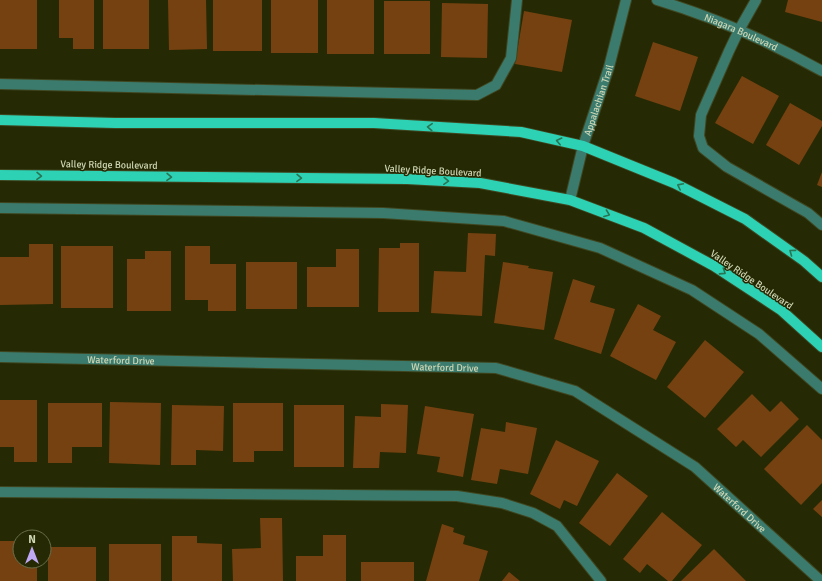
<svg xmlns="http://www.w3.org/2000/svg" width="822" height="581" font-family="Signika,sans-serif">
  <rect width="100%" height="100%" fill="#252a04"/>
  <g fill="#764110">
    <rect x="0" y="0" width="37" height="49"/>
    <polygon points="59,0 94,0 94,49 73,49 73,38 59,38"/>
    <rect x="103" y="0" width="46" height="49"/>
    <polygon points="168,0 206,0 207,49 169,50"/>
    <rect x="213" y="0" width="49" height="51"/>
    <rect x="271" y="0" width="47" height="53"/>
    <rect x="327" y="0" width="47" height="54"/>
    <polygon points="788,0 822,0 822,22 785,12"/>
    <rect x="384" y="1" width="46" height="53"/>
    <polygon points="442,3 488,4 487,58 441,57"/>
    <polygon points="524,11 572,20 562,72 515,64"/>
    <polygon points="653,42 698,57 680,111 635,96"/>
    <polygon points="742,76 779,96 753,144 715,123"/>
    <polygon points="790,103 822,121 822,126 799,165 766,145"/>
    <polygon points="822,172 822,187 817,185"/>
    <polygon points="468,233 496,234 495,256 485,255 482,316 431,313 434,271 466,272"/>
    <polygon points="400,243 419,243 419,312 378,312 379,248 400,248"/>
    <polygon points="29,244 53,244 53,304 0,305 0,257 29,257"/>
    <rect x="61" y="246" width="52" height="62"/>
    <polygon points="185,246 210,246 210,264 236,264 236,311 208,311 208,300 185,300"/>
    <polygon points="336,249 359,249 359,307 307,307 307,267 336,267"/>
    <polygon points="145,251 171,251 171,311 127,311 127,259 145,259"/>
    <rect x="246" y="262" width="51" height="47"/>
    <polygon points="503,262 529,266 528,268 553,272 544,330 494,323"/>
    <polygon points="573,279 595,286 590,302 615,309 601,354 554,339"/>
    <polygon points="638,304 661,316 653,330 676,342 656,380 610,356"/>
    <polygon points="705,340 744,372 705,418 667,387"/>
    <polygon points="752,394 770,412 781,401 799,419 761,457 743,440 736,447 717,429"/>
    <polygon points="0,400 37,400 37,462 14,462 14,447 0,447"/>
    <polygon points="110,402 161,403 160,465 109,463"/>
    <polygon points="48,403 102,403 102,447 72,447 72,463 48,463"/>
    <polygon points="233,403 283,403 283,451 254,451 254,462 233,462"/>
    <polygon points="381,404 408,405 406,453 380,452 379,468 353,468 355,416 381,417"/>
    <polygon points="172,405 224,406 223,451 196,450 196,465 171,465"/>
    <rect x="294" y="405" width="50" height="62"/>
    <polygon points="425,406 474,414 463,477 437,472 440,457 417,454"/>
    <polygon points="506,422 537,428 528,474 500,469 497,484 471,480 481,428 505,432"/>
    <polygon points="807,425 822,440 822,483 801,505 764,469"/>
    <polygon points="556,440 599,461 577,506 564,500 560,509 530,494"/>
    <polygon points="617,473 648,496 610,546 579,523"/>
    <polygon points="822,500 822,517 813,509"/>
    <polygon points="662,512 702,545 672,581 668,581 647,564 640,573 623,559"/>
    <polygon points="260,518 282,518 283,581 233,581 232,549 261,548"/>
    <polygon points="442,524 454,528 453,532 465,536 463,544 488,551 479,581 426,581"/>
    <polygon points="323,535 346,535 346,581 296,581 296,556 323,556"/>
    <polygon points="172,536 197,536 197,543 222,544 222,581 172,581"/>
    <polygon points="0,541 20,541 20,561 37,561 37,581 0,581"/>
    <rect x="109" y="544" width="52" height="37"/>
    <rect x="48" y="547" width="48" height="34"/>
    <polygon points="714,549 746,581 681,581"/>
    <rect x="361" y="562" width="53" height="19"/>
    <polygon points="509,572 520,581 502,581"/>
  </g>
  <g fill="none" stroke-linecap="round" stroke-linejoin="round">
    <defs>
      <g id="minor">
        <path id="s1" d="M 657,0 C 714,17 770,42 822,71"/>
        <polyline points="756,0 739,30 729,51 704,108 701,115 699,136 703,148 727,167 808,213 822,225"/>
        <polyline points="0,84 477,95 496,85 511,58 517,0"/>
        <path id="s2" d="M 570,200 L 583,146 L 609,67 L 626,0"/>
        <polyline points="0,208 383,213 504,221 600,248 692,290 759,334 822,389"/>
        <path id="s3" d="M 0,357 L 496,368 L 575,391 L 695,467 L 821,581"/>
        <polyline points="0,492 457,496 502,503 533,513 557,526 601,581"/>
      </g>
      <g id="major">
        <polyline points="0,120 115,123 374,123 521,132 583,146 674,183 745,219 804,261 822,277"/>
        <polyline points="0,175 407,179 480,183 570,200 644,228 714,266 781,310 822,347"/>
      </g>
    </defs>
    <use href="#minor" stroke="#404620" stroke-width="12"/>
    <use href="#major" stroke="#404620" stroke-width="12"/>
    <use href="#minor" stroke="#3a7b6d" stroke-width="10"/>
    <use href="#major" stroke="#2dd1b4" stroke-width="10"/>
  </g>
  <defs><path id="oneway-chevron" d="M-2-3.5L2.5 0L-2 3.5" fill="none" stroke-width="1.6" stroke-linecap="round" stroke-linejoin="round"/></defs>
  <g stroke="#297553">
    <use href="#oneway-chevron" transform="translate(430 127) rotate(-177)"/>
    <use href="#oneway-chevron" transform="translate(559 141) rotate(-167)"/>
    <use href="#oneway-chevron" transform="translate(39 176) rotate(1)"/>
    <use href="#oneway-chevron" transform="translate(169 177) rotate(1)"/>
    <use href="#oneway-chevron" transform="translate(299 178) rotate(1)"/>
    <use href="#oneway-chevron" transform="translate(446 181) rotate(3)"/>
    <use href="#oneway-chevron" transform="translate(680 186) rotate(-153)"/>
    <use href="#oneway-chevron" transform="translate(607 214) rotate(21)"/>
    <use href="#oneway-chevron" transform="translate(792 252) rotate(-144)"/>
    <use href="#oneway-chevron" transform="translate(723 272) rotate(33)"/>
  </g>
  <g text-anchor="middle" stroke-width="3" stroke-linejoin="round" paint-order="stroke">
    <g font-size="10" fill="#cfd6b4" stroke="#252a04">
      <text dy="4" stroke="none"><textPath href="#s1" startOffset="90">Niagara Boulevard</textPath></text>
      <text dy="4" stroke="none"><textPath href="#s2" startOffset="104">Appalachian Trail</textPath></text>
      <text transform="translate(109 164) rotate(1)" y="4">Valley Ridge Boulevard</text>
      <text transform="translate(433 170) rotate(3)" y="4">Valley Ridge Boulevard</text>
      <text transform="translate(752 279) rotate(34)" y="4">Valley Ridge Boulevard</text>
      <text dy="4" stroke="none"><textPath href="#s3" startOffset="121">Waterford Drive</textPath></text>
      <text dy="4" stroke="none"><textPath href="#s3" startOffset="445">Waterford Drive</textPath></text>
      <text dy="4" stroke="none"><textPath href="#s3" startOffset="781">Waterford Drive</textPath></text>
    </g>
  </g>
  <g transform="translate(32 549)"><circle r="19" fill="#252a04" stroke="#696f4a"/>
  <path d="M0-3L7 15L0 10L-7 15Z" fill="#bfa9f4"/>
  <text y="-6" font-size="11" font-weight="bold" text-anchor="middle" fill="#cfd6b4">N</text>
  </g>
</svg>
